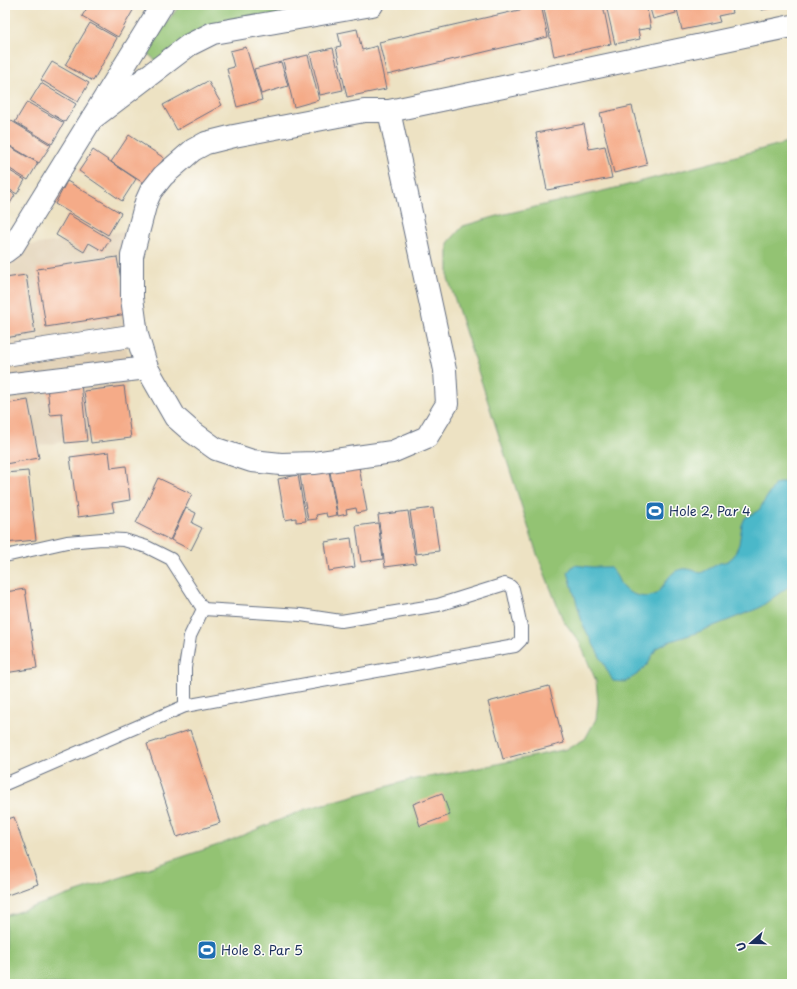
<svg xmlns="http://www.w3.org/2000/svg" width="797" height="989" font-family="'Playpen Sans',sans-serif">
  <rect width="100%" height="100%" fill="#fdfcf7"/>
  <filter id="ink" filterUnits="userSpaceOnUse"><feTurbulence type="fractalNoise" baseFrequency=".025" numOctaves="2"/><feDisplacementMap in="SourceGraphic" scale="8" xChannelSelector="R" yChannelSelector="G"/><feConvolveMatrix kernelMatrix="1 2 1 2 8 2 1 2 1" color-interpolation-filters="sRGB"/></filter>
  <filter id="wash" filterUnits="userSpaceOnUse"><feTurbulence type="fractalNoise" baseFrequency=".012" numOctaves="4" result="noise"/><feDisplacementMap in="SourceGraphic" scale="16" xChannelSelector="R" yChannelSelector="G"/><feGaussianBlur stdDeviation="0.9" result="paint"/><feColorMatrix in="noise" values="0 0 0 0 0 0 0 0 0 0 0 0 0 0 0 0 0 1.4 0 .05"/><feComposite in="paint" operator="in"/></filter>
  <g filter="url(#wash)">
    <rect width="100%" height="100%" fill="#ede2c3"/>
    <polygon fill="#e2d1b6" points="139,229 125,327 128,356 126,432 5,451 5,249"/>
    <g fill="#93c373" stroke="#577968">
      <polygon points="180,5 337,5 157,62 145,51"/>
      <polygon points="792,141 792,984 5,984 5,916 224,843 306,809 410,780 469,770 567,749 585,739 596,719 598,701 596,681 580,643 563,620 537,554 448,278 448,243 463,226 501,215 624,186"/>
    </g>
    <path fill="#4cb8c9" stroke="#347494" d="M 783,482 L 792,482 L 792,584 L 759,608 L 696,633 L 668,642 L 656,649 L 648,664 L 638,674 L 625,682 L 613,681 L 583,625 L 568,572 L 574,565 L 592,567 L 609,567 C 612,570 615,573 617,577 C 619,580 620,585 623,588 C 626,591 632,594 636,595 C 666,605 661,571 683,569 C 688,568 696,572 701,573 L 720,563 L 728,561 L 734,556 L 739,544 L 742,525 L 745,518 L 759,510 L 775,484 Z"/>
    <g id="blocks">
      <g fill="#f5ab88">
        <polygon points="89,5 136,5 118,37 82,16"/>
        <polygon points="541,5 548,37 387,75 379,42"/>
        <polygon points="565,5 603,5 611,44 554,56 544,9"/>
        <polygon points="606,5 646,5 651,28 638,30 640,39 615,44"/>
        <polygon points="649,5 674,5 676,13 653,19"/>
        <polygon points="676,5 730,5 732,13 718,16 720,22 682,30"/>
        <polygon points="761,5 775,5 775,7 762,10"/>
        <polygon points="90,23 117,38 93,81 65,65"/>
        <polygon points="357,29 362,50 377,46 386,89 347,97 336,47 341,46 338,33"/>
        <polygon points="246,47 262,100 237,107 227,69 234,67 230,51"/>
        <polygon points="333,48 343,90 320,95 310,53"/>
        <polygon points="308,55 319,100 294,107 283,61"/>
        <polygon points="52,62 89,83 78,102 41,80"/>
        <polygon points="281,62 288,86 261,94 254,69"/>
        <polygon points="208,81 222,105 177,130 163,105"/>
        <polygon points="41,83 76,104 65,122 30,101"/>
        <polygon points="27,102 64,123 52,144 15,122"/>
        <polygon points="632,106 647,165 614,173 600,113"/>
        <polygon points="10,120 51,145 39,163 5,143 5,129"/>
        <polygon points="584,124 589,149 605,146 612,178 547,190 536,133"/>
        <polygon points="129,135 164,158 153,175 151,188 111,162"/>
        <polygon points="5,144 38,163 28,180 5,166"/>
        <polygon points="93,150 136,179 122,201 79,171"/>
        <polygon points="5,168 25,180 17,194 5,187"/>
        <polygon points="67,181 121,213 108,235 55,204"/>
        <polygon points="5,188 15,195 5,212"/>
        <polygon points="68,214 110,239 103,251 89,243 84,252 56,235"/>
        <polygon points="117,257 127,314 46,327 37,269"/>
        <polygon points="26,275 35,333 5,338 5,278"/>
        <polygon points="81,383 87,441 65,443 62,414 50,415 47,386"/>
        <polygon points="124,386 131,438 91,443 84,391"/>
        <polygon points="28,400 39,458 5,464 5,404"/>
        <polygon points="109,452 111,468 126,466 130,500 112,503 114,512 78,517 70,457"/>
        <polygon points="359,467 367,511 357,513 356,508 346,510 347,514 338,516 330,472"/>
        <polygon points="28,471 36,540 5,543 5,473"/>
        <polygon points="329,471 337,515 327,517 326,513 316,515 317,519 308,520 300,476"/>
        <polygon points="298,475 306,521 296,522 296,518 285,520 278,479"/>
        <polygon points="158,478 192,494 170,540 136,523"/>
        <polygon points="186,508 196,513 192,523 202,528 191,550 171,540"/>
        <polygon points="433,508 439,551 416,554 410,511"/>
        <polygon points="408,511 416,563 385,567 378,515"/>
        <polygon points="378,523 383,559 361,562 356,526"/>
        <polygon points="351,538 355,567 329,571 325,542"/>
        <polygon points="25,589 37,668 5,673 5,592"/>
        <polygon points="549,686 564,743 503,759 488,702"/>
        <polygon points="190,730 220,823 177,837 147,744"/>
        <polygon points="442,793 450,815 420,826 413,804"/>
        <polygon points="14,817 38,884 5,896 5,820"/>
      </g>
    </g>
  </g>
  <g filter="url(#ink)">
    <use href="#blocks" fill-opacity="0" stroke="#646e81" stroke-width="1"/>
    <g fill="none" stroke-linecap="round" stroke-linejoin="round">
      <defs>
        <g id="lane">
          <polyline points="5,556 67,542 102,539 124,540 147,547 171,559 203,609"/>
          <polyline points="185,706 185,668 190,636 203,609"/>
          <polyline points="5,784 185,706 515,646 521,640 521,627 513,589 510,586 505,584 438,605 341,621 301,615 203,609"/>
        </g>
        <g id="street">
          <polygon points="364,111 389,111 445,370 447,404 427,437 392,452 314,463 281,464 252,461 216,449 191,431 175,417 147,368 137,335 132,298 132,256 146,202 151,191 163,176 193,150 206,143 234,136"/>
          <polyline points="389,111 792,26"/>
          <polyline points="93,118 189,45 213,33 372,5"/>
          <polyline points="5,252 13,246 162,5"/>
          <polyline points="5,355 137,335"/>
          <polyline points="5,385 147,368"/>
        </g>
      </defs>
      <use href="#lane" stroke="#646e81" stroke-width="14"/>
      <use href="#street" stroke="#646e81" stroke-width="24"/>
      <use href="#lane" stroke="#fff" stroke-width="12"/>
      <use href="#street" stroke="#fff" stroke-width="22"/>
    </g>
  </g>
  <defs>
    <symbol id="stadium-square" viewBox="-11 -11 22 22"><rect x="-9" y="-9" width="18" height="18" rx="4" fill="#1f6fb2" stroke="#fdfcf7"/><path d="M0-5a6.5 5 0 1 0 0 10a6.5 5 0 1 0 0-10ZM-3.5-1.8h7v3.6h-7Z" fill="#fff"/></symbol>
  </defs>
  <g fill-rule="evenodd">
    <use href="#stadium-square" x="644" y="500" width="22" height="22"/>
    <use href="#stadium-square" x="196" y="939" width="22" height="22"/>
  </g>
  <g text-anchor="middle" stroke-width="3" stroke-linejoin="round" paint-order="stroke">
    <g font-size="13" fill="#1b2f5e" stroke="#fdfcf7" text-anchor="start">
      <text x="669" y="516">Hole 2, Par 4</text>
      <text x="221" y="955">Hole 8. Par 5</text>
    </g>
  </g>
  <rect width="797" height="989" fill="none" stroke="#fdfcf7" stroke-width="20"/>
  <g transform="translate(751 943) rotate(250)" stroke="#fdfcf7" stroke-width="3" paint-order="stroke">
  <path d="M0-3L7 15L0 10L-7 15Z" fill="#1b2f5e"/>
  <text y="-6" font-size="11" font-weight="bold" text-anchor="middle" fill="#1b2f5e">U</text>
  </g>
</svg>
